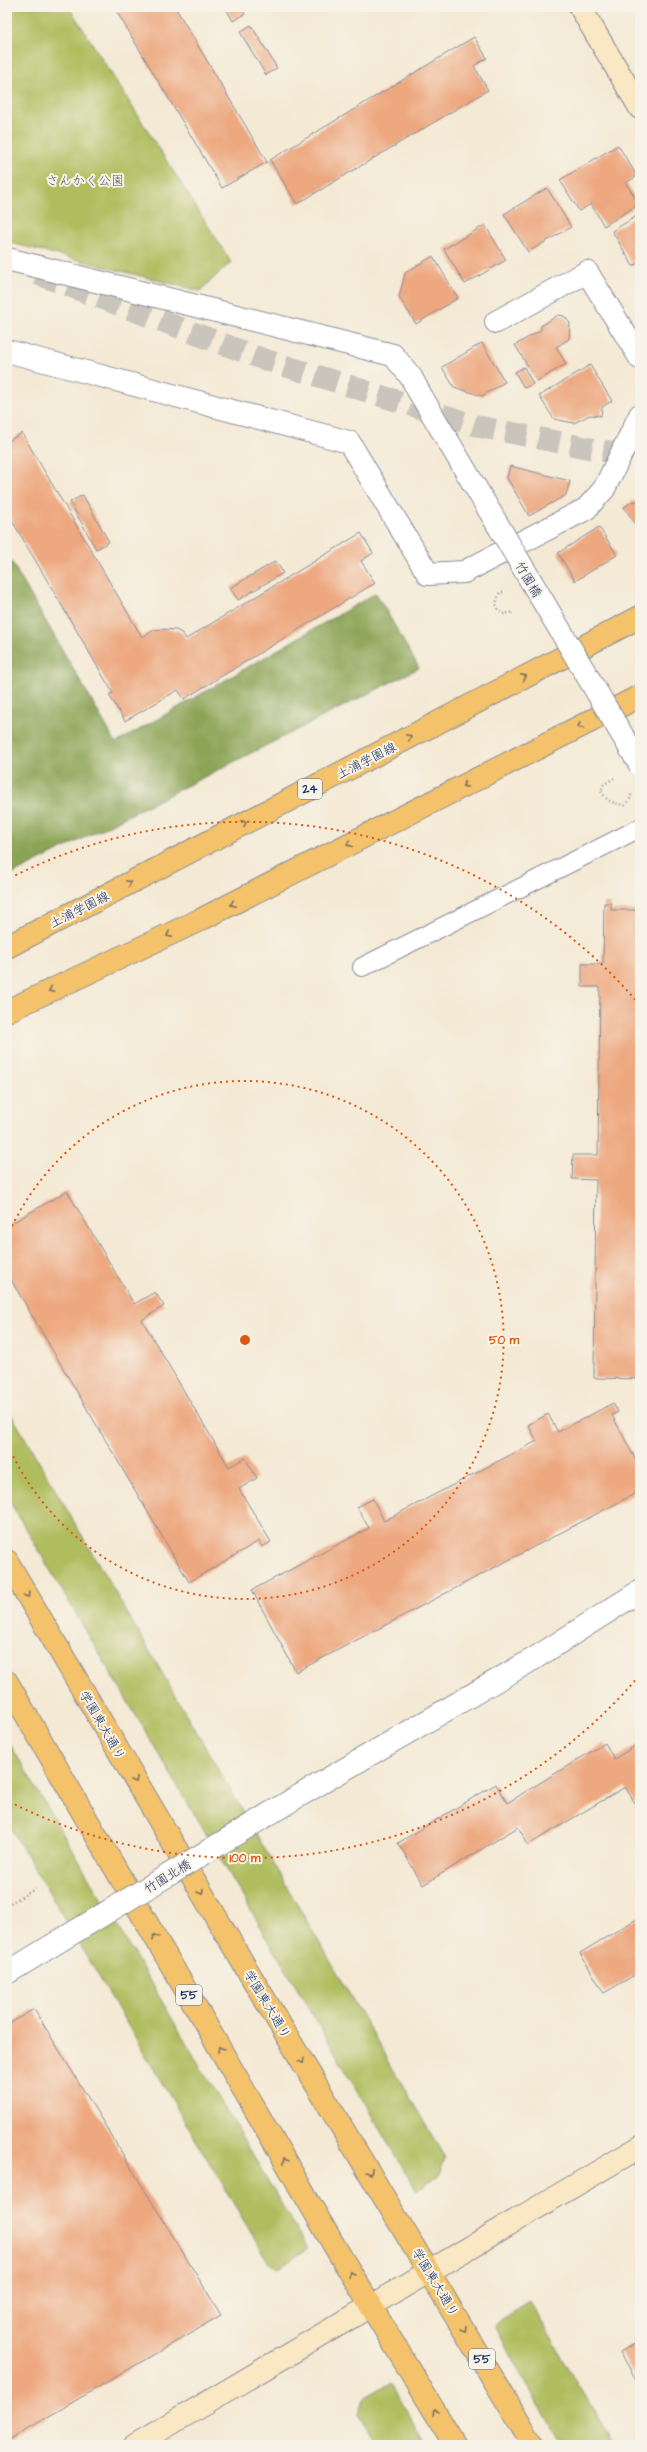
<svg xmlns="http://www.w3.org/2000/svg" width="647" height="2452" font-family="'Architects Daughter','Klee One',sans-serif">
  <rect width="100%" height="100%" fill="#f7f3e8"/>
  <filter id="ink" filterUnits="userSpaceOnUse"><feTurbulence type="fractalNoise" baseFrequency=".025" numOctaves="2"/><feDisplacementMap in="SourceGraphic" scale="8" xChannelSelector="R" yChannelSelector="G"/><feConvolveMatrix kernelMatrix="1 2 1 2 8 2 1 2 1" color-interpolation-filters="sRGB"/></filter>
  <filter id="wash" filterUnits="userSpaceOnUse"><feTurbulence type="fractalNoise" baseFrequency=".012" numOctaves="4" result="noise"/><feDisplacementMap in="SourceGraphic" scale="16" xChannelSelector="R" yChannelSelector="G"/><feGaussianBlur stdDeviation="0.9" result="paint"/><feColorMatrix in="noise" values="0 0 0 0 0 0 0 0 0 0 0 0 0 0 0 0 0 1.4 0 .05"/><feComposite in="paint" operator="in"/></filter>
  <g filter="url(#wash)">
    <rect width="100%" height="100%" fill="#f4e9d4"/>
    <g fill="#b0bd5f" stroke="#66765e">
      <polygon points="7,7 69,7 231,262 200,291 7,242"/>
      <polygon points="7,1407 445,2158 439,2175 416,2190 7,1497"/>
      <polygon points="7,1739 308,2249 278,2268 269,2263 7,1822"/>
      <polygon points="530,2302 614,2445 563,2445 521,2375 494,2324"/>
      <polygon points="390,2383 426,2445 377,2445 359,2414 364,2398"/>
    </g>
    <polygon fill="#8ca456" stroke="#546a5a" points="7,554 116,743 376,593 419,668 7,877"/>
    <g id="blocks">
      <g fill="#eda880">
        <polygon points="114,7 175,7 267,162 222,188"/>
        <polygon points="225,7 240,7 245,14 233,21"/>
        <polygon points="251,25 277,68 266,75 240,32"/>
        <polygon points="474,37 487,58 474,66 488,90 297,204 270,160"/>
        <polygon points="618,145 637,176 626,183 639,204 604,226 591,204 579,211 560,180"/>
        <polygon points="547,188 571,227 528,252 504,214"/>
        <polygon points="640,214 640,262 633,266 612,231"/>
        <polygon points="485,225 506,260 465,284 444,249"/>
        <polygon points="433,256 458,298 416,324 399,297 405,273"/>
        <polygon points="558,315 564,316 570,323 569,339 556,347 566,364 537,381 515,345 541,330 541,326"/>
        <polygon points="482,343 505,382 482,396 454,387 442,367"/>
        <polygon points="590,365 612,401 602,407 601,416 590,415 574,423 554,419 539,396"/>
        <polygon points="524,367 533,384 524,388 515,372"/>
        <polygon points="22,433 142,637 154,630 162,629 176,630 183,634 186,639 361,533 373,553 361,561 375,583 184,699 178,690 125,721 109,695 113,693 7,512 7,442"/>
        <polygon points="510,466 570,481 566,495 529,516 507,478"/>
        <polygon points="83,495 109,542 96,549 70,502"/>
        <polygon points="633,501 640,502 640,531 624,507"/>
        <polygon points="599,527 617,555 575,581 558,553"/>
        <polygon points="276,561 283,573 238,600 230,588"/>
        <polygon points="604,903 611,903 611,910 640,910 640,1379 594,1378 596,1180 572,1179 573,1155 598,1155 600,987 582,987 582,964 603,964"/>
        <polygon points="67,1191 134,1304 155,1292 164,1306 142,1320 229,1467 245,1458 257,1478 239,1489 271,1542 262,1547 259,1541 189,1582 7,1273 7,1226"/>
        <polygon points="613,1403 618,1412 612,1415 640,1468 640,1491 296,1672 252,1590 369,1528 357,1507 373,1499 384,1521 537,1441 528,1425 548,1414 558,1432"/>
        <polygon points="605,1743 614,1759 640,1743 640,1800 635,1803 625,1787 528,1845 518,1827 423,1885 398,1843 496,1784 507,1803"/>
        <polygon points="640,1917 640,1972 604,1993 580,1953"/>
        <polygon points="34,2009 221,2315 7,2441 7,2025"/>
        <polygon points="640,2341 640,2386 620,2352"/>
      </g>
    </g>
  </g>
  <g filter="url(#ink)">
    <use href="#blocks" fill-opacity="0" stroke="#888c99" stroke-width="1"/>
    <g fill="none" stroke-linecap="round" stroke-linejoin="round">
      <polyline stroke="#c9c4bc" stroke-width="22" stroke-dasharray="22 11" stroke-linecap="butt" points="37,274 260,358 481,427 604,451 640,455"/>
      <defs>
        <polyline id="lane" points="362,967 640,828"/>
        <g id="street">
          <polyline points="7,259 393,355 411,377 419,392"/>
          <polyline points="496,322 587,272 640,358"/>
          <polyline points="7,351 349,442 428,574 464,572 586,509 604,489 640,415"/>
          <polyline points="292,1800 535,1658 640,1591"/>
          <polyline points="7,1973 43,1951"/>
        </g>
        <g id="secondary">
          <polyline points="580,7 640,108"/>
          <polyline points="135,2445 640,2147"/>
        </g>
        <g id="primary">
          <polyline points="7,947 640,617"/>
          <polyline points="7,1011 204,918 640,696"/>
          <polyline points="7,1561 246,1968 533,2445"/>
          <polyline points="7,1682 335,2247 455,2445"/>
        </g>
      </defs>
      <use href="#lane" stroke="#888c99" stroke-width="20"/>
      <use href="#street" stroke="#888c99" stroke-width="24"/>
      <use href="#secondary" stroke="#888c99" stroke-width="24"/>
      <use href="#primary" stroke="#888c99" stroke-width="24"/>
      <g stroke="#888c99" stroke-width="2.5" stroke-dasharray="1 3" stroke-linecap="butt">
        <path d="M 503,592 L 500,592 C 496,602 494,607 503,614 L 515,612"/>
        <path d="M 614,778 L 603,785 L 601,791 C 607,802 613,803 625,805 L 631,798 L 631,792"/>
        <polyline points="7,1905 35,1889"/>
      </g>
      <use href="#lane" stroke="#fff" stroke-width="18"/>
      <use href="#street" stroke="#fff" stroke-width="22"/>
      <use href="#secondary" stroke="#fae7c3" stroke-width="22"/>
      <use href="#primary" stroke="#f3c26a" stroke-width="22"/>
      <defs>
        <g id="street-bridge">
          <polyline points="419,392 640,765"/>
          <polyline points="43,1951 292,1800"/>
        </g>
      </defs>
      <use href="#street-bridge" stroke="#888c99" stroke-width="24" stroke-linecap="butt"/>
      <use href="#street-bridge" stroke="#fff" stroke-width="22"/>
    </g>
    <defs><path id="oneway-chevron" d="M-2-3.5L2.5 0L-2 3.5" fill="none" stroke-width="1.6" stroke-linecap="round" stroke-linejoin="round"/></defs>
    <g stroke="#7c7163">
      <use href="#oneway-chevron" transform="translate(524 677) rotate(-27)"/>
      <use href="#oneway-chevron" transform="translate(580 726) rotate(153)"/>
      <use href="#oneway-chevron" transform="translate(409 737) rotate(-27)"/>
      <use href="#oneway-chevron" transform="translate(465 785) rotate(153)"/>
      <use href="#oneway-chevron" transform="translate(244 823) rotate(-27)"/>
      <use href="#oneway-chevron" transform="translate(349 844) rotate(153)"/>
      <use href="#oneway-chevron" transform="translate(129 883) rotate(-27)"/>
      <use href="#oneway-chevron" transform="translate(233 904) rotate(153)"/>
      <use href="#oneway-chevron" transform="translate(169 935) rotate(155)"/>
      <use href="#oneway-chevron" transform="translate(51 990) rotate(154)"/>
      <use href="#oneway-chevron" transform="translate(27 1595) rotate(60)"/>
      <use href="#oneway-chevron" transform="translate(135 1780) rotate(60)"/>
      <use href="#oneway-chevron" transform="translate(201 1892) rotate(60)"/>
      <use href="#oneway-chevron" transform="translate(155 1937) rotate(-120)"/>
      <use href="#oneway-chevron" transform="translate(220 2049) rotate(-120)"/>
      <use href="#oneway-chevron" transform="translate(302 2061) rotate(59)"/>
      <use href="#oneway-chevron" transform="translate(285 2161) rotate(-120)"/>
      <use href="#oneway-chevron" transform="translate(370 2172) rotate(59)"/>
      <use href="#oneway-chevron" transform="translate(351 2274) rotate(-121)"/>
      <use href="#oneway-chevron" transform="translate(464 2330) rotate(59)"/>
      <use href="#oneway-chevron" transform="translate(435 2412) rotate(-121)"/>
    </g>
  </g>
  <g fill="none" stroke="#de5710" stroke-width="2" stroke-dasharray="2 4">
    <path d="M7 1237A259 259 0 1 1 7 1443"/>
    <path d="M639 1676A518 518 0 0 1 10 1802M10 878A518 518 0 0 1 639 1004"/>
  </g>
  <g text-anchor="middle" stroke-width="4" stroke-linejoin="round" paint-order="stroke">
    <g fill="#f7f3e8" stroke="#5d6a87" stroke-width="1">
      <rect x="298" y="779" width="24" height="20" rx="3"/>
      <rect x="176" y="1985" width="26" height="20" rx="3"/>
      <rect x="469" y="2349" width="26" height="20" rx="3"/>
    </g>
    <g font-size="12" font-weight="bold" fill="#1b2f5e">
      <text x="310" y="793">24</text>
      <text x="189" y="1999">55</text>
      <text x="482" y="2363">55</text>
    </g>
    <g font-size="13" fill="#485a5e" stroke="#f7f3e8">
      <text x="85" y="185">さんかく公園</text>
    </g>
    <g font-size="13" fill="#1b2f5e" stroke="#f7f3e8">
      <text transform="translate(529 579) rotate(59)" y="5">竹園橋</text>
      <text transform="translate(366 760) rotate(-27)" y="5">土浦学園線</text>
      <text transform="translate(79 909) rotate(-27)" y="5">土浦学園線</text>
      <text transform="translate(103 1725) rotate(60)" y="5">学園東大通り</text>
      <text transform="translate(167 1876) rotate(-31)" y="5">竹園北橋</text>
      <text transform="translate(268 2004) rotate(59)" y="5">学園東大通り</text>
      <text transform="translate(436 2282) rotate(59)" y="5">学園東大通り</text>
    </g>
  </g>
  <circle cx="245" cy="1340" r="6" fill="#de5710" stroke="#f7f3e8" stroke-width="2"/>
  <g font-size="12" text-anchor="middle" font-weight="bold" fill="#de5710" stroke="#f7f3e8" stroke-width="4" stroke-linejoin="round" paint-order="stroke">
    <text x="504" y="1344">50 m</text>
    <text x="245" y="1862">100 m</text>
  </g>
  <rect width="647" height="2452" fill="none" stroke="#f7f3e8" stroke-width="24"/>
</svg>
